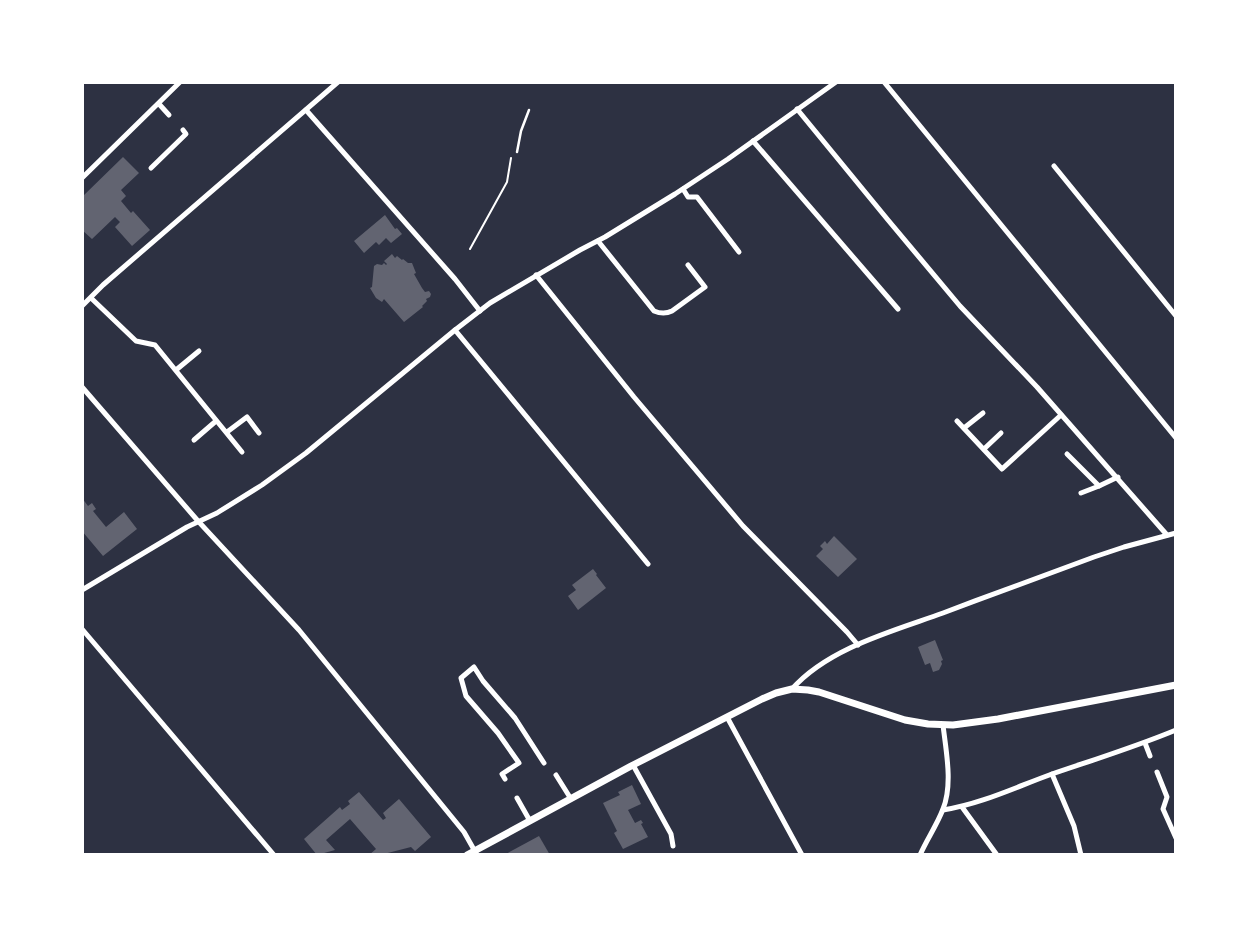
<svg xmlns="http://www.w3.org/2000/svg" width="1258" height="937" font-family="'Exo 2',sans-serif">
  <rect width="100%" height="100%" fill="#2d3142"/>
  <g fill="#626471">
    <polygon points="123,157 139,173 121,190 126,196 121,201 131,213 133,211 150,230 132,246 115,227 120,222 115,217 92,239 82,230 82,197"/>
    <polygon points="385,215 395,229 397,228 402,234 391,243 386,238 379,245 376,242 364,253 354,241"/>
    <polygon points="392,254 395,258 397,256 402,260 403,259 408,263 412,263 416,273 414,274 422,288 425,292 429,291 431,294 430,297 426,299 427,301 422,306 423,307 404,322 384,299 382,302 376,298 370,288 372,287 374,266 377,264 382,265 384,263 386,265 387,264 384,261"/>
    <polygon points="82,498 88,506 92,503 96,509 93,511 106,527 124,512 137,529 103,556 82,531"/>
    <polygon points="834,536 857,559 838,577 816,556 823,549 820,546 825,541 827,544"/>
    <polygon points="593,569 597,574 596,575 606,588 578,610 568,596 576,590 572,585"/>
    <polygon points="935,640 943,660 941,661 942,664 939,670 933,672 930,663 925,665 918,647"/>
    <polygon points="632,785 641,804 628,810 635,823 641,820 643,823 641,824 648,837 623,849 614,833 617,831 603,803 620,795 618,792"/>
    <polygon points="359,792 383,820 386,818 383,813 399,799 431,837 415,851 411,847 380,855 369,855 376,849 350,819 326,840 335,850 317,855 304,839 340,807 342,810 350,804 348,801"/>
    <polygon points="539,836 550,855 504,855"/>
  </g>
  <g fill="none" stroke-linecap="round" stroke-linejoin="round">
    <polyline stroke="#fff" stroke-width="2" points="470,249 507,182 511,158"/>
    <polyline stroke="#fff" stroke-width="2.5" points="517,152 521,131 529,110"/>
    <g stroke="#fff" stroke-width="5">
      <polyline points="884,82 1176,438"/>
      <polyline points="159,104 169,115"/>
      <polyline points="797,109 888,220 960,306 1037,387 1167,535"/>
      <polyline points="306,110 455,279 480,311"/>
      <polyline points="753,141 898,309"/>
      <polyline points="1054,166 1176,316"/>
      <polyline points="151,168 186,134 183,130"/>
      <polyline points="82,178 180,82"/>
      <polyline points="683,189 688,197 697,197 739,252"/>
      <path d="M 598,241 L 654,311 C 661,314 666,314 672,311 L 705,287 L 688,265"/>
      <polyline points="536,275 634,397 743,526 847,632 858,645"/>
      <polyline points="91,298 136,341 155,345 242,452"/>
      <polyline points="82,306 103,285 338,82"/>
      <polyline points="455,330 648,564"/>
      <polyline points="176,370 199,351"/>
      <polyline points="82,387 198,521 299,630 464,832 477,855"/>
      <polyline points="957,421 1002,469 1061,415"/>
      <polyline points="964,428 983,413"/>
      <polyline points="227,432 247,417 259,433"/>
      <polyline points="194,440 216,421"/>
      <polyline points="984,449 1001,433"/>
      <polyline points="1067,454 1099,486 1118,477"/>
      <polyline points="1081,493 1099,486"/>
      <polyline points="82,590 187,527 217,513 262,485 306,453 455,330 490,303 580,250 605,237 675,194 728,159 836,82"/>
      <polyline points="82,629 274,855"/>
      <path d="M 792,689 C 828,648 893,631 943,613 C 993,594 1043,576 1094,557 L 1124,547 L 1176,533"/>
      <polyline points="727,717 802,855"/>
      <polyline points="1145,743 1150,756"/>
      <polyline points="633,765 671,834 673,846"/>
      <polyline points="1157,772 1167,797 1163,809 1176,838"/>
      <polyline points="1052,774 1074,826 1081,855"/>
      <polyline points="556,775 571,799"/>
      <polyline points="505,779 502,774 519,763 498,733 466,696 461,678 474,667 483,681 515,718 544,763"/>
      <polyline points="517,798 530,821"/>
      <polyline points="962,807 997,855"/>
      <path d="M 943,810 C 981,804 1016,787 1052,774 C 1093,760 1135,747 1176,730"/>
      <path d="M 920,855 C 927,839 937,825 943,809 C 953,784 946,751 943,725"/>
    </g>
    <polyline stroke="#fff" stroke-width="7" points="467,855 633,765 762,699 776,693 792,689 808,690 819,692 905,720 928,724 953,725 998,719 1176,685"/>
  </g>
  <rect width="1258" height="937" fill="none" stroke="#ffffff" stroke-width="168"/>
</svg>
